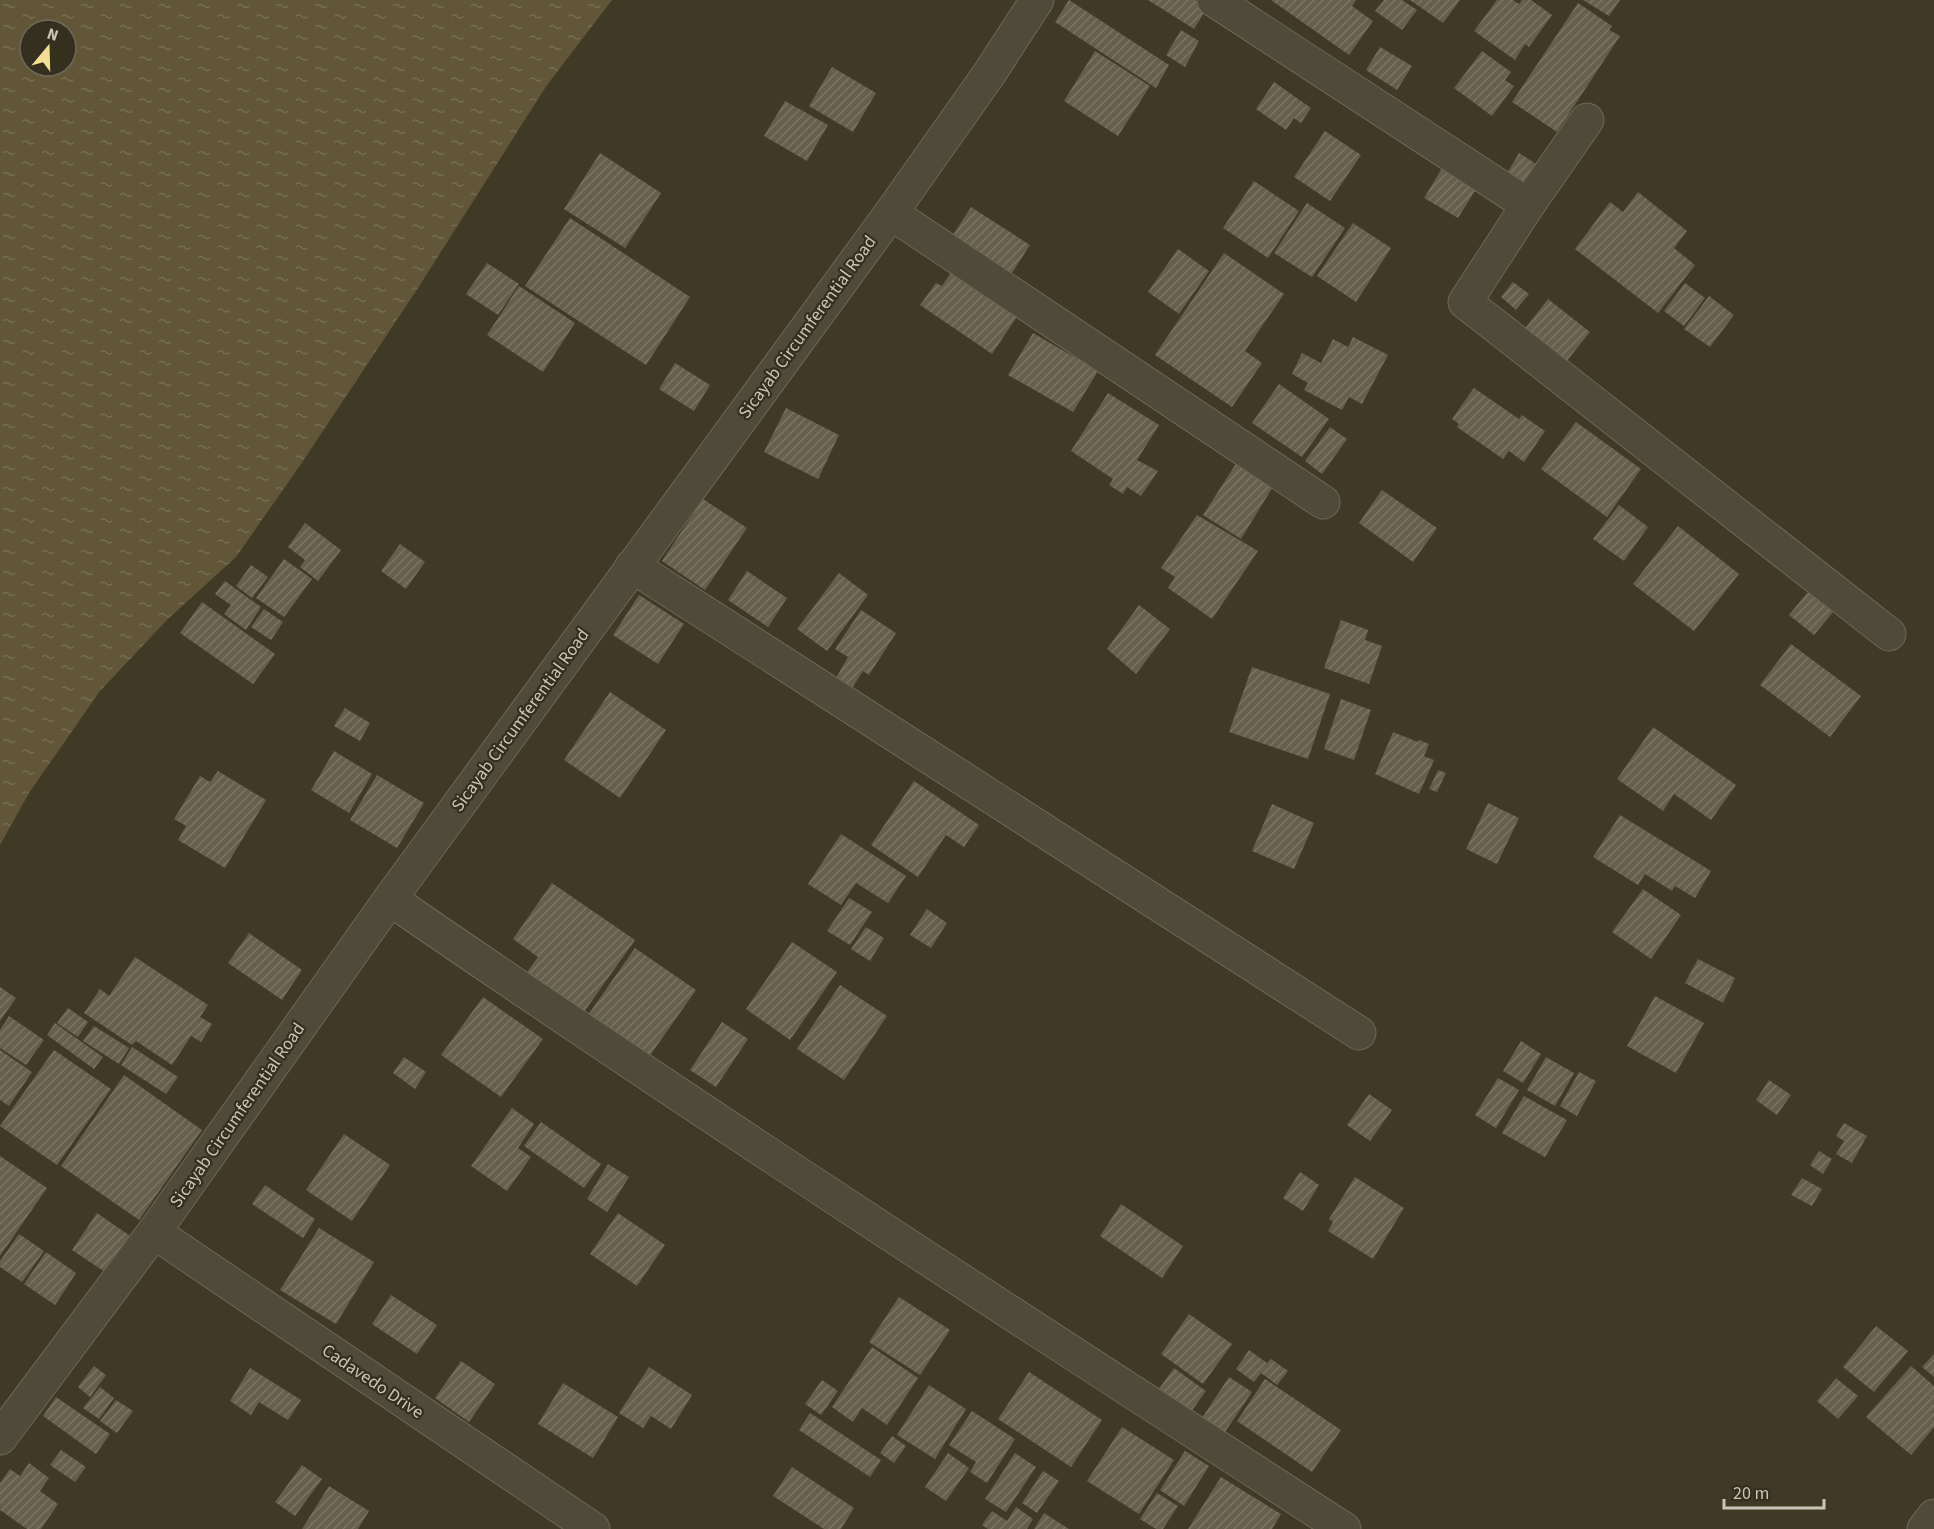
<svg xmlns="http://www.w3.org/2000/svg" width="1934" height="1529" font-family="'Source Sans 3',sans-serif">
  <defs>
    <pattern id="water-ripples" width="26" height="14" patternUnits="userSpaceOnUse" patternTransform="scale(1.5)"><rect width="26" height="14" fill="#615638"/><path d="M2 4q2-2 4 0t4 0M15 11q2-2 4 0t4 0" fill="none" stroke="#766d53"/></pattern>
    <pattern id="building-hatch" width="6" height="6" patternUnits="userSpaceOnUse" patternTransform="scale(1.5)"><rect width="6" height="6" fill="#655f4b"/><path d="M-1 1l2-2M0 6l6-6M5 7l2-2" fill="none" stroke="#7a7463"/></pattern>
  </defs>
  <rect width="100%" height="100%" fill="#3f3926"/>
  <path fill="url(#water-ripples)" fill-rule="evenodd" d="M 0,0 L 612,0 L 547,85 L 418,288 L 301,464 L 236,557 L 167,620 L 100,691 L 29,793 L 0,845 ZM 30,30 L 66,30 L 66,66 L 30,66 Z"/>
  <g fill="url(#building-hatch)">
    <polygon points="1069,0 1169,65 1156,88 1055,22"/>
    <polygon points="1148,0 1195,0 1207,8 1194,29"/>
    <polygon points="1271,0 1356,0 1352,6 1373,21 1349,55"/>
    <polygon points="1384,0 1402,0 1417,10 1402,30 1375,11"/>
    <polygon points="1410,0 1460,0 1443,23"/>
    <polygon points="1497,0 1513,0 1519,4 1522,0 1531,0 1552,15 1529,47 1525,44 1515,60 1474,31"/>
    <polygon points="1583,0 1620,0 1609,16"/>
    <polygon points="1578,3 1612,26 1609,30 1620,36 1557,132 1512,102"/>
    <polygon points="1181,30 1199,41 1185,67 1166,55"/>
    <polygon points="1380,47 1412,66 1397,90 1366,70"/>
    <polygon points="1095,51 1150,86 1118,136 1064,101"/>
    <polygon points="1482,51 1511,72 1505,80 1514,86 1492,116 1454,88"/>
    <polygon points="832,67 876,93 853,132 809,106"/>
    <polygon points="1274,82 1311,108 1301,123 1294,118 1286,130 1256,109"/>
    <polygon points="785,101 828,125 807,161 764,136"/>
    <polygon points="1325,131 1361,155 1330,201 1294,177"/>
    <polygon points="600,153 661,193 625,248 564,209"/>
    <polygon points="1519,153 1544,169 1529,191 1506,175"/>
    <polygon points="1444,165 1478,186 1458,218 1424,198"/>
    <polygon points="1254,181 1299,211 1268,258 1223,228"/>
    <polygon points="1638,192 1687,231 1674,248 1695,265 1658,313 1575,249 1610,202 1623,212"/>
    <polygon points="1307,203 1345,228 1312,277 1274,253"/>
    <polygon points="971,207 1030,245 1010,276 951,238"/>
    <polygon points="570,218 690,297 646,365 525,286"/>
    <polygon points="1353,223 1391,248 1356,302 1317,276"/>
    <polygon points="1178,249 1209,271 1179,314 1148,292"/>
    <polygon points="1224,253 1284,294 1245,351 1262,363 1232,407 1155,355"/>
    <polygon points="487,263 519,284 498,315 466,294"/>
    <polygon points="954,268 1024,306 992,354 920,305 936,283 942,286"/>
    <polygon points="1513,282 1529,294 1516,310 1501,297"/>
    <polygon points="1685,283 1705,298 1684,326 1664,311"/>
    <polygon points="519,286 575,323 543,372 487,335"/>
    <polygon points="1709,296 1734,315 1710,347 1684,329"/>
    <polygon points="1548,299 1590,332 1565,363 1523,331"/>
    <polygon points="1033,333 1098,371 1073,412 1008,375"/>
    <polygon points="1353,337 1388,355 1362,404 1349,397 1342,410 1304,390 1308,383 1292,374 1302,353 1321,363 1333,339 1348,347"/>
    <polygon points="675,363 710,385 694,411 659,389"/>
    <polygon points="1279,384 1329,419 1302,457 1252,423"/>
    <polygon points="1474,388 1519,419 1522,415 1545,431 1524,462 1509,451 1503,459 1457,427 1459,424 1452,419"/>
    <polygon points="1108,393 1159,425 1137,460 1158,471 1141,496 1127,487 1123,494 1109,485 1113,479 1071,451"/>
    <polygon points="786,408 839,435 818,479 764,452"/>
    <polygon points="1576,422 1641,469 1607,517 1541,469"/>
    <polygon points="1330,427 1347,439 1322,474 1305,461"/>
    <polygon points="1237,462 1274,485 1241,539 1203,515"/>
    <polygon points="1382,490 1437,528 1413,562 1359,523"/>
    <polygon points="703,499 747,528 705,590 662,561"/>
    <polygon points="1619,505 1648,527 1624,561 1593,539"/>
    <polygon points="1197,515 1258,551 1212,619 1168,588 1175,577 1161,568"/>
    <polygon points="305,523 341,550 318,581 300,567 305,560 288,547"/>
    <polygon points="1678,526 1739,574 1694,631 1633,584"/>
    <polygon points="400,544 425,562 406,589 381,571"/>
    <polygon points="284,559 312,579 284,617 256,598"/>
    <polygon points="251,565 268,577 252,598 236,586"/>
    <polygon points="747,571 787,598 768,627 728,600"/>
    <polygon points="839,573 868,595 827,651 797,629"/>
    <polygon points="225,581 261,607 246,630 224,614 231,605 215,594"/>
    <polygon points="1808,592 1833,612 1814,635 1789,615"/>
    <polygon points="639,595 684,624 658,664 613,635"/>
    <polygon points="202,602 275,654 253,684 180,633"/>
    <polygon points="1139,605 1170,629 1136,674 1107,649"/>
    <polygon points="264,609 283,622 271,640 251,627"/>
    <polygon points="861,610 896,633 869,675 863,671 852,688 836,678 848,657 835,649"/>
    <polygon points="1341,620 1368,630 1365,640 1382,646 1369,684 1324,668"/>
    <polygon points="1791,644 1861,696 1830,737 1760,685"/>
    <polygon points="1252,667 1330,694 1308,759 1229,732"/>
    <polygon points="610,692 666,730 620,798 564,760"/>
    <polygon points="1341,699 1371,710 1354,760 1324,749"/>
    <polygon points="345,708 370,723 360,741 334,726"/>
    <polygon points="1653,727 1736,785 1711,820 1674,794 1663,811 1617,779"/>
    <polygon points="1393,732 1418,742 1419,740 1429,744 1424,756 1434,760 1419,794 1375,774"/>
    <polygon points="334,751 372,774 349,813 311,790"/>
    <polygon points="1438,770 1446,773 1437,792 1429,789"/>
    <polygon points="218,771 266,800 225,868 178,840 186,826 174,819 200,776 210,782"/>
    <polygon points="377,775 424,803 397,848 350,820"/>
    <polygon points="914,781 979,825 964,847 946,835 918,877 871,845"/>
    <polygon points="1488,803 1519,818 1497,864 1466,849"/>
    <polygon points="1272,804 1314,823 1294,869 1252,851"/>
    <polygon points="1620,815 1711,871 1695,898 1675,886 1672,891 1645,874 1638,885 1593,857"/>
    <polygon points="841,834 906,876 888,903 856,883 841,905 808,884"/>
    <polygon points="552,883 635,940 579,1019 522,979 538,957 513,939"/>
    <polygon points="1643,889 1681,915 1651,959 1612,932"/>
    <polygon points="849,898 872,912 850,945 827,931"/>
    <polygon points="927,909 947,923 931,948 910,935"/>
    <polygon points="866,927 884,938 870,961 851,949"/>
    <polygon points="249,933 302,970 282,1000 228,963"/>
    <polygon points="792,942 837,972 790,1040 746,1009"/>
    <polygon points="635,948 696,990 644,1064 583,1022"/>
    <polygon points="135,957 208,1005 200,1017 212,1024 201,1042 191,1036 172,1065 136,1041 132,1045 84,1013 100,989 109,996"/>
    <polygon points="1698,959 1735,978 1723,1003 1685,983"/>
    <polygon points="840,985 887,1016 844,1080 797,1049"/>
    <polygon points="0,987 16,998 0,1021"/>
    <polygon points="1655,996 1704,1023 1676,1073 1627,1046"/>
    <polygon points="483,997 543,1039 501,1097 441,1055"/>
    <polygon points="68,1008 88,1022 78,1037 57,1023"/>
    <polygon points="9,1016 44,1040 26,1065 0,1048 0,1030"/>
    <polygon points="722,1022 748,1039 716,1087 690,1070"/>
    <polygon points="55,1023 103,1057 94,1069 47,1035"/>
    <polygon points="94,1026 129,1048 119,1064 83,1041"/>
    <polygon points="1521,1041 1541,1054 1523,1083 1503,1071"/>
    <polygon points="132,1047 178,1077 166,1094 121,1065"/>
    <polygon points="0,1050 32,1072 9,1106 0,1100"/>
    <polygon points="54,1050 111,1089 57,1165 0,1126"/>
    <polygon points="404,1057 426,1072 415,1089 393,1073"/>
    <polygon points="1546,1057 1574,1073 1555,1106 1527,1090"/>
    <polygon points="1579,1072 1596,1081 1577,1116 1560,1106"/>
    <polygon points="124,1075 202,1130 139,1220 61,1166"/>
    <polygon points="1498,1078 1519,1090 1496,1128 1475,1115"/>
    <polygon points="1769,1080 1791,1095 1777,1115 1756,1100"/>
    <polygon points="1369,1094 1392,1110 1370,1141 1347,1125"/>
    <polygon points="1524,1096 1567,1120 1545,1157 1502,1133"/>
    <polygon points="512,1108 534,1124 518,1148 531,1157 507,1191 471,1166"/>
    <polygon points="541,1122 601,1164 584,1188 524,1146"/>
    <polygon points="1844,1123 1867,1136 1852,1163 1836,1154 1844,1141 1836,1136"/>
    <polygon points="344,1134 390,1165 352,1221 306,1190"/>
    <polygon points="1819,1151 1832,1159 1823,1174 1810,1165"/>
    <polygon points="0,1156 47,1188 0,1256"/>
    <polygon points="608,1164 629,1177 607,1212 587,1199"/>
    <polygon points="1300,1172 1319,1185 1303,1211 1283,1198"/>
    <polygon points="1355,1177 1404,1208 1373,1259 1328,1231 1333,1222 1329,1219"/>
    <polygon points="1802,1178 1822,1189 1812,1206 1791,1195"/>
    <polygon points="265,1185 315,1219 303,1238 252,1204"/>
    <polygon points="1121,1204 1183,1246 1162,1278 1100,1236"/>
    <polygon points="97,1213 133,1238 108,1274 72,1250"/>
    <polygon points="618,1213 665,1245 637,1286 590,1254"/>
    <polygon points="319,1228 374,1262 336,1324 280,1290"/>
    <polygon points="19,1234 44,1251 22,1282 0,1267 0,1261"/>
    <polygon points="46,1252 76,1273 55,1305 24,1284"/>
    <polygon points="391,1295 437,1325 417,1354 372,1324"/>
    <polygon points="899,1297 950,1330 920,1375 869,1342"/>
    <polygon points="1189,1314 1232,1344 1203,1384 1161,1354"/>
    <polygon points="1876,1326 1908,1351 1874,1392 1843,1367"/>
    <polygon points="872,1347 918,1378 887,1425 862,1408 853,1422 832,1407"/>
    <polygon points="1249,1350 1267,1363 1271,1359 1288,1371 1277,1385 1261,1373 1254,1382 1236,1369"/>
    <polygon points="1934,1354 1934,1377 1922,1367"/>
    <polygon points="461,1361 495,1384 469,1422 435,1398"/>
    <polygon points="94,1366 106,1375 90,1397 78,1387"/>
    <polygon points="1911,1366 1934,1386 1934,1427 1911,1455 1866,1417"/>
    <polygon points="649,1367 692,1395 671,1429 651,1416 643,1428 619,1413"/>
    <polygon points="250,1368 301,1400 288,1420 259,1402 251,1415 230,1401"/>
    <polygon points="1174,1368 1206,1391 1185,1420 1153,1397"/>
    <polygon points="1029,1372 1102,1420 1071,1467 998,1419"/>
    <polygon points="1229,1377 1252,1392 1223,1435 1200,1421"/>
    <polygon points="1836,1378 1858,1396 1838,1419 1817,1401"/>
    <polygon points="1265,1379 1341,1430 1312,1472 1237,1421"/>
    <polygon points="822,1380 838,1391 821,1415 805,1404"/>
    <polygon points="563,1383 618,1417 593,1458 538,1424"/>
    <polygon points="929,1385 966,1409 935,1459 897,1435"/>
    <polygon points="100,1387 114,1398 99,1419 83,1408"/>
    <polygon points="56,1397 110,1434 96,1454 43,1416"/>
    <polygon points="116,1400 133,1411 117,1433 100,1421"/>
    <polygon points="972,1411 1015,1439 987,1483 970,1472 976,1462 949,1445"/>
    <polygon points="810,1413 881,1460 870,1477 799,1430"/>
    <polygon points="1122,1427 1174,1460 1139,1514 1087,1481"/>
    <polygon points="892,1436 906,1446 894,1463 880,1453"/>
    <polygon points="61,1450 86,1467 75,1482 50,1465"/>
    <polygon points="1185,1451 1209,1466 1184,1506 1160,1490"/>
    <polygon points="948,1453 969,1468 946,1501 925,1487"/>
    <polygon points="1015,1453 1036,1467 1006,1512 985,1499"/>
    <polygon points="29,1463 49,1478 40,1491 58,1504 41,1529 27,1529 0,1510 0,1483 10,1469 20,1476"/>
    <polygon points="302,1465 322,1479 295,1516 275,1502"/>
    <polygon points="792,1467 854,1508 841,1529 824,1529 773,1496"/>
    <polygon points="1043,1471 1059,1481 1037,1513 1022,1503"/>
    <polygon points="1221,1477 1281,1514 1272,1529 1188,1529"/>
    <polygon points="329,1486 369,1511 358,1529 302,1529"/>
    <polygon points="1157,1493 1178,1506 1163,1529 1156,1529 1140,1519"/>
    <polygon points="1016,1507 1033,1519 1027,1529 988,1529 982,1525 992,1511 1007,1521"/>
    <polygon points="1044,1513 1069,1529 1034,1529"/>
  </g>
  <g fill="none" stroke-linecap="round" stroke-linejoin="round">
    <defs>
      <g id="minor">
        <polyline points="1214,0 1528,205"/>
        <polyline points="1587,120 1528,205 1465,302 1889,634"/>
        <polyline points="891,213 1323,502"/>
        <polyline points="632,566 1359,1033"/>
        <path d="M 390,899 C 704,1115 1024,1322 1344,1529"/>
        <polyline points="154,1232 593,1529"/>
        <polyline points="0,1438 154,1232 390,899 891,213 989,74 1037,0"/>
        <polyline points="1924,1529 1934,1516"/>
      </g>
    </defs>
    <use href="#minor" stroke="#6d6858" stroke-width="35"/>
    <use href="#minor" stroke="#4f4a3a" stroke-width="33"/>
  </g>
  <g text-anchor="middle" stroke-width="4.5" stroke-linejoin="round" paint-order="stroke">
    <g font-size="18" fill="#cac6b7" stroke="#342f1f">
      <text transform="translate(807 327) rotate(-54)" y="6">Sicayab Circumferential Road</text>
      <text transform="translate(520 720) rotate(-54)" y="6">Sicayab Circumferential Road</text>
      <text transform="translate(237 1115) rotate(-55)" y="6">Sicayab Circumferential Road</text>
      <text transform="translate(373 1381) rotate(34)" y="6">Cadavedo Drive</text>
    </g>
  </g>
  <g transform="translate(48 48) rotate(19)"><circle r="28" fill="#342f1f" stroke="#706b5c" stroke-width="1.5"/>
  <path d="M0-4.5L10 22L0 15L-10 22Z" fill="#f4de92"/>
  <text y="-9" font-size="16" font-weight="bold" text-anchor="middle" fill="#cac6b7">N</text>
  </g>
  <path d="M1724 1499v9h100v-9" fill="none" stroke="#cac6b7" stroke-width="3"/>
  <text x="1733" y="1499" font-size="18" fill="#cac6b7" stroke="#342f1f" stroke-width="4.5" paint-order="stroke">20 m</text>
</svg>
